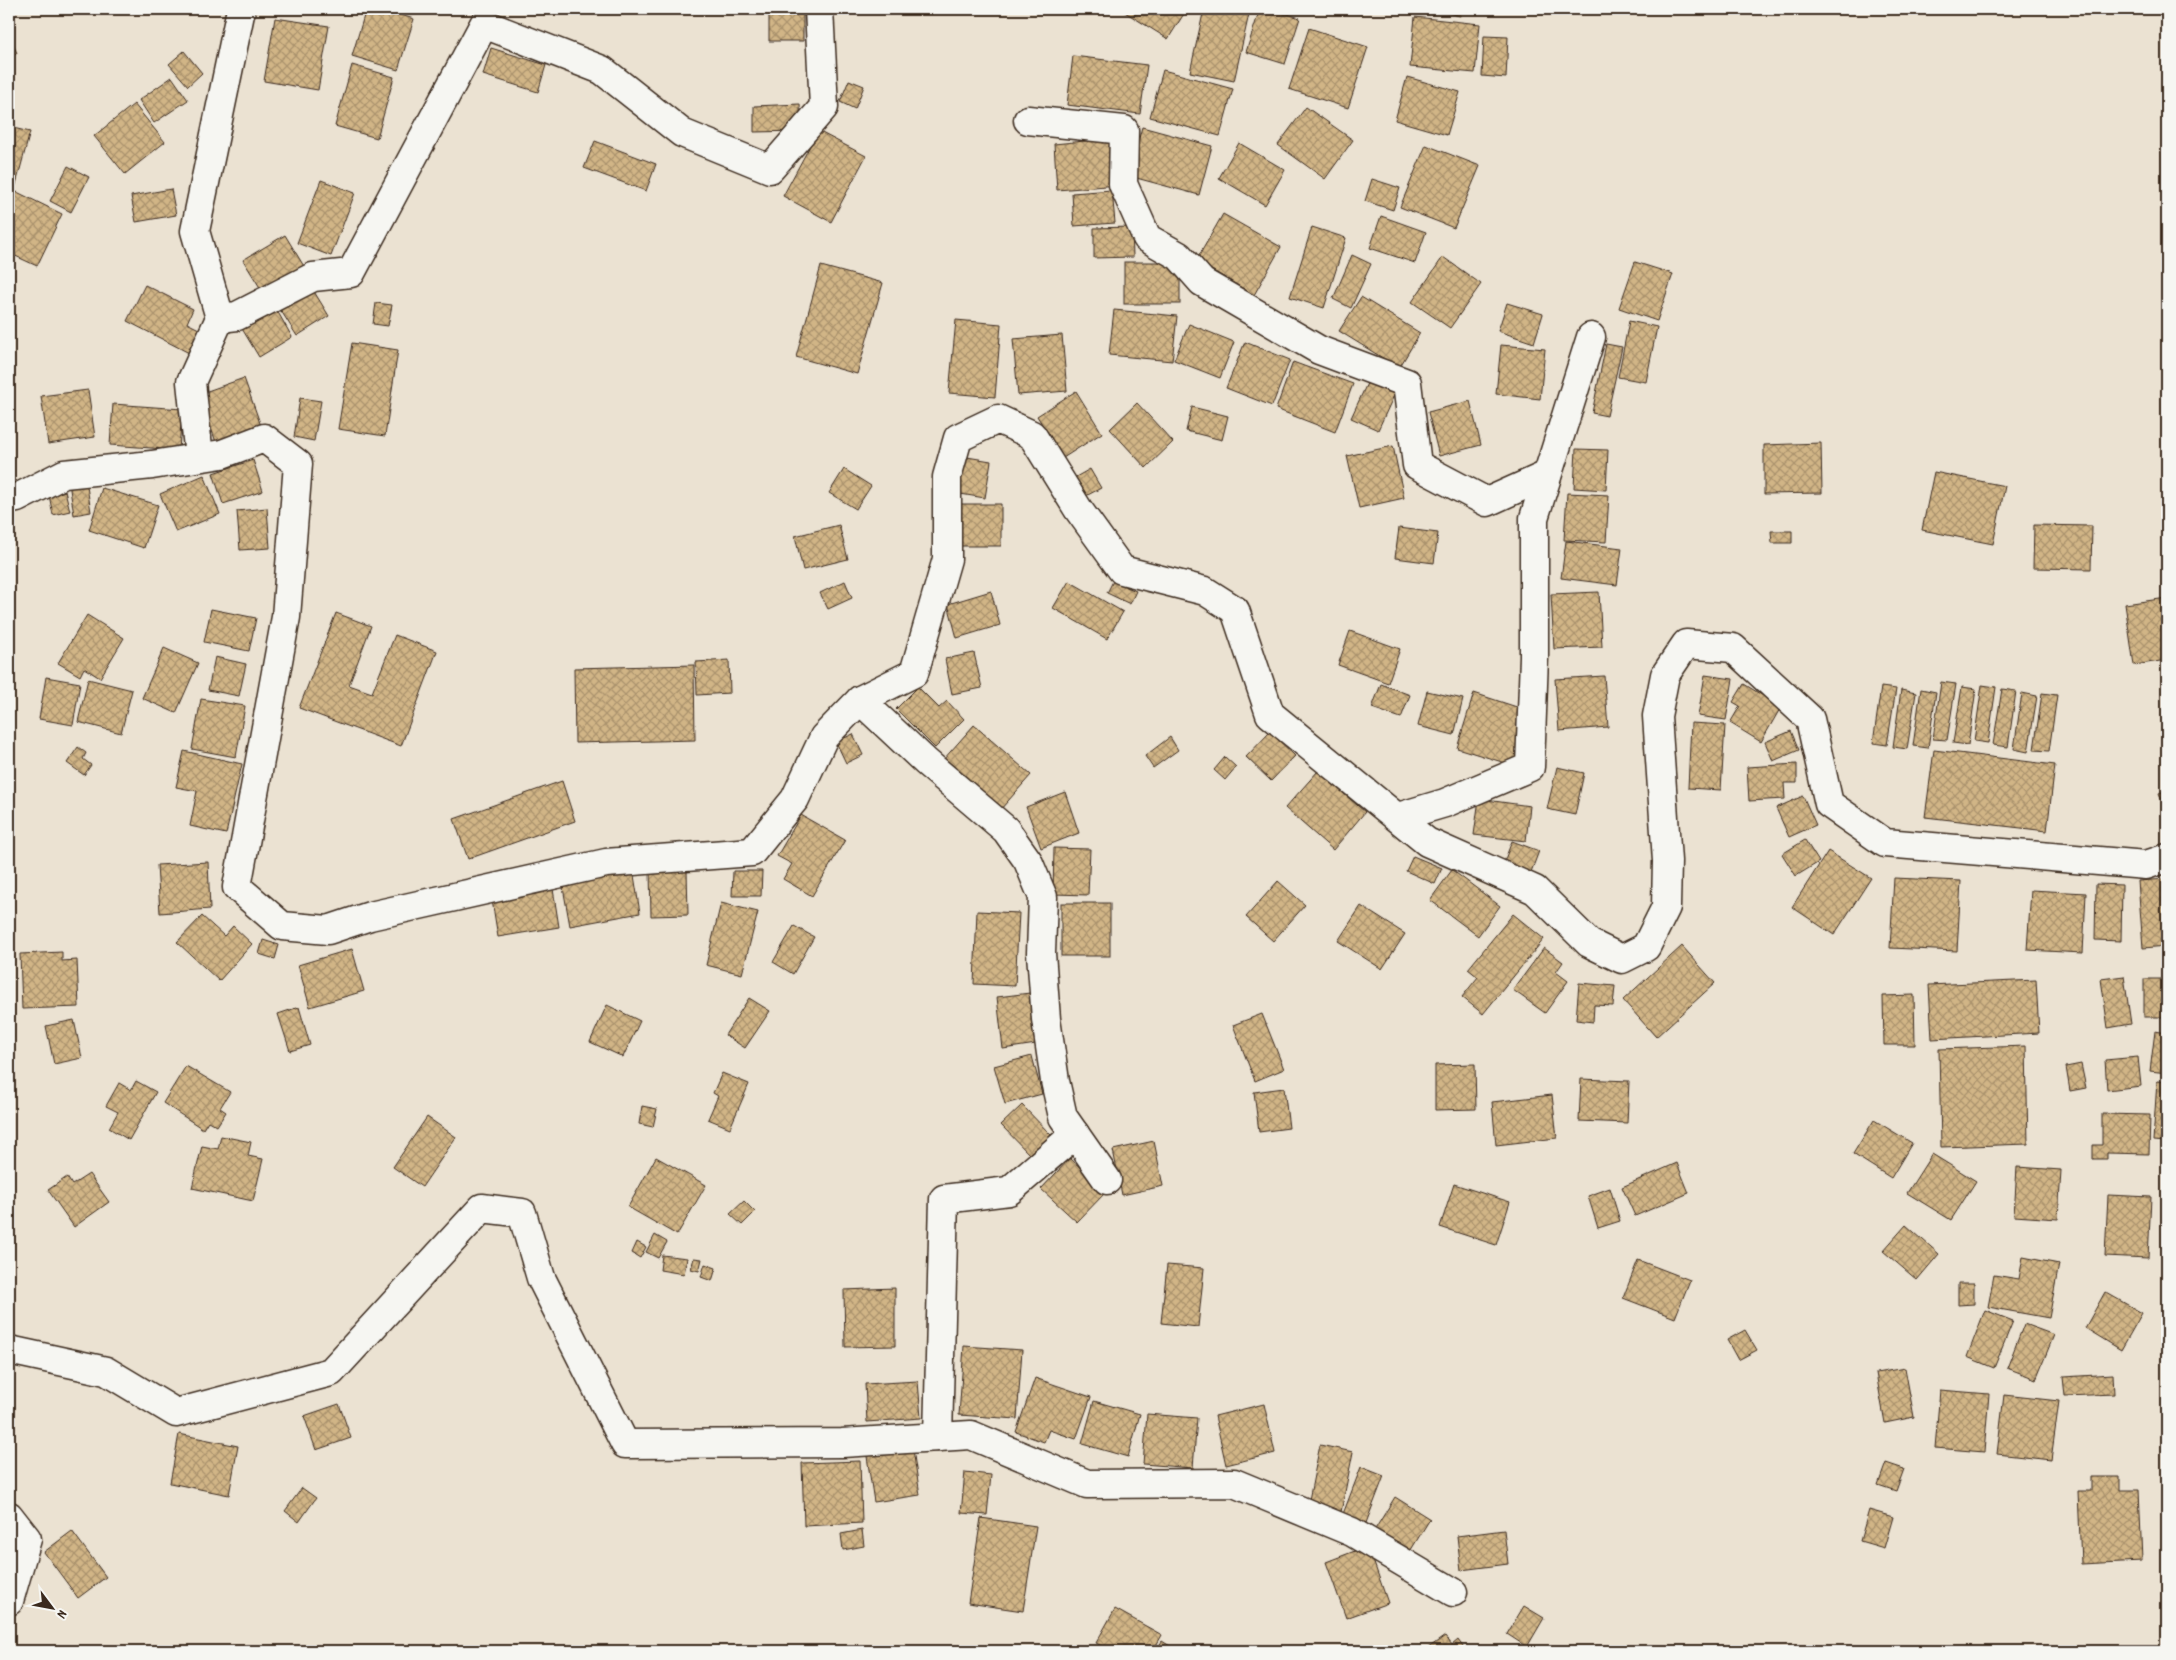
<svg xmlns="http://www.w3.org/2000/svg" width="2176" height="1660" font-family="Dekko,sans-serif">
  <defs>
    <pattern id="building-cross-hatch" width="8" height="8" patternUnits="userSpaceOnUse" patternTransform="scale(1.25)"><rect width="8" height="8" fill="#d1b586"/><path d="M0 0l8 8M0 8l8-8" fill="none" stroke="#ab936d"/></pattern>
  </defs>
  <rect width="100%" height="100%" fill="#ebe2d2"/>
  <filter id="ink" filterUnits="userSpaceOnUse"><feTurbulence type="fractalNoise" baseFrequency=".02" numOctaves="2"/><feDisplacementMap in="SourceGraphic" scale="10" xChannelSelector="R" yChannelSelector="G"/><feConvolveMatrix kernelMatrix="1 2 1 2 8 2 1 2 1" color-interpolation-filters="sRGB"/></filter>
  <g filter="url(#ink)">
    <g fill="url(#building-cross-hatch)" stroke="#3b2a1e">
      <polygon points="366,9 381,9 414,19 398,70 352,56"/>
      <polygon points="1120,9 1187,9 1168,39"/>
      <polygon points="1204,9 1222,9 1249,14 1234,81 1190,72"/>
      <polygon points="1260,9 1272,9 1300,18 1285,64 1246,52"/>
      <polygon points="1431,9 1462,9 1460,16"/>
      <polygon points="803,10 803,41 769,41 769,11"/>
      <polygon points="1415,17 1480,24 1475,73 1410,67"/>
      <polygon points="275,18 329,26 318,90 264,81"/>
      <polygon points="1309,28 1368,47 1348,108 1289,89"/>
      <polygon points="9,36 17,53 9,57"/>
      <polygon points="1484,36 1508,37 1506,78 1482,76"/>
      <polygon points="491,48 546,65 538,92 483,75"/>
      <polygon points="184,51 202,73 188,86 169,64"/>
      <polygon points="1073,56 1147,65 1140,114 1067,105"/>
      <polygon points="352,65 394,77 377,138 335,126"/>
      <polygon points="1163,70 1233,89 1220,136 1150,117"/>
      <polygon points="172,77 188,100 154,123 139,100"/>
      <polygon points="1407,77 1460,92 1447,135 1395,120"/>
      <polygon points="849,80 864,86 855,109 840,102"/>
      <polygon points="134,104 165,142 125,174 94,136"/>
      <polygon points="800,104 801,131 754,132 754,106"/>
      <polygon points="1306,107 1353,140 1325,179 1278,145"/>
      <polygon points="9,127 30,132 15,188 9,186"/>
      <polygon points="1142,127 1212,146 1199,195 1129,176"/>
      <polygon points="818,131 866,156 831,222 783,196"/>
      <polygon points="1115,138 1118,185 1057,190 1054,144"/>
      <polygon points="595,141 656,164 646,191 584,168"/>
      <polygon points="1239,143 1285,170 1265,205 1219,178"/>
      <polygon points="1426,145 1480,166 1454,228 1400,207"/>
      <polygon points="68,166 89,177 71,212 50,201"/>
      <polygon points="1372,179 1400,188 1393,210 1365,201"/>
      <polygon points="321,180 355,193 331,256 297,243"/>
      <polygon points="171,189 176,215 136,222 131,196"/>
      <polygon points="1112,190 1115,223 1074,226 1072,193"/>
      <polygon points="17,192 62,214 37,266 9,253 9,209"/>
      <polygon points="1223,214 1281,247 1254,295 1196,261"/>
      <polygon points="1381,216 1426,232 1415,263 1370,248"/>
      <polygon points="1132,227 1133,257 1094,258 1094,228"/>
      <polygon points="1312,227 1346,238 1324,308 1290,297"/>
      <polygon points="285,235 305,268 264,294 243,260"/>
      <polygon points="1352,255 1371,264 1351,308 1333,299"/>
      <polygon points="1443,257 1481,284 1450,328 1412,302"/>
      <rect x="1124" y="262" width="56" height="42"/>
      <polygon points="1635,262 1673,274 1657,321 1619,308"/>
      <polygon points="821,266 883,283 857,374 796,357"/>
      <polygon points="145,285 193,309 187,323 205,332 193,355 127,321"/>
      <polygon points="310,285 329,316 297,336 278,306"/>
      <polygon points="1361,297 1420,333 1399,368 1339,331"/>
      <polygon points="376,303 392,305 388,326 373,324"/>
      <polygon points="1507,303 1543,314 1534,343 1498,331"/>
      <polygon points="275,307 292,337 259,357 241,327"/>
      <polygon points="1114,310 1177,316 1172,361 1109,355"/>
      <polygon points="956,320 1001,324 995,397 949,393"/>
      <polygon points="1629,321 1657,327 1646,382 1618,377"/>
      <polygon points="1189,324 1234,342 1220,378 1174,360"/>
      <polygon points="1062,335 1067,391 1018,395 1013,339"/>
      <polygon points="1245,342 1290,360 1272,406 1226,388"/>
      <polygon points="352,343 398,350 385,436 338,429"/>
      <polygon points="1606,344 1622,347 1607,416 1592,413"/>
      <polygon points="1501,345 1545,349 1540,399 1496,394"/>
      <polygon points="1293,362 1353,384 1335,432 1276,409"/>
      <polygon points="244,378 261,426 216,442 199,394"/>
      <polygon points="1369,379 1396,391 1378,430 1351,418"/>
      <polygon points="88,390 95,437 48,444 41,396"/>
      <polygon points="1076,391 1102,433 1063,458 1037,416"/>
      <polygon points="300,398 321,401 314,441 294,437"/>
      <polygon points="1470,401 1481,445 1439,456 1428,412"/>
      <polygon points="1137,403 1173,442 1146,468 1110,429"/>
      <polygon points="113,404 182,409 179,450 110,445"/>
      <polygon points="1192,407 1228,416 1222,440 1186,431"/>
      <polygon points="1821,443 1822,493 1764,494 1764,445"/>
      <polygon points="1393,446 1404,498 1359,508 1347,456"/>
      <polygon points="1576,449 1608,450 1606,490 1574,488"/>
      <polygon points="961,456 991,461 985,498 954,493"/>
      <polygon points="253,460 263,491 223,504 213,473"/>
      <polygon points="844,469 871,486 856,509 829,493"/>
      <polygon points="1090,469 1101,488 1084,497 1074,478"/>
      <polygon points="1934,472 2005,486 1993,544 1922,530"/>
      <polygon points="204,475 220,514 176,532 160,494"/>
      <polygon points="86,480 91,512 74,515 69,483"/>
      <polygon points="102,488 158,505 144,548 89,530"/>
      <polygon points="65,491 70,511 53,515 49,495"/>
      <polygon points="1567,493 1609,495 1606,542 1564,540"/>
      <polygon points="958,504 1001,504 1001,546 959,546"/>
      <polygon points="267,508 270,548 240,550 237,511"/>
      <polygon points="839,525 848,559 803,570 795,536"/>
      <polygon points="2034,525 2092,526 2091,569 2033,568"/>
      <polygon points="1399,528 1438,533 1434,563 1395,558"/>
      <polygon points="1771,531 1792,531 1792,543 1772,543"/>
      <polygon points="1566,541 1622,548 1617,585 1561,578"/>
      <polygon points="845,581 852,598 828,609 820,593"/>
      <polygon points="1069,581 1123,612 1107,639 1053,608"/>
      <polygon points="1113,581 1136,591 1130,604 1107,593"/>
      <polygon points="991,591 1000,625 957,638 948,604"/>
      <polygon points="1599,592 1602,647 1554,649 1551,594"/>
      <polygon points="2167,598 2167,660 2134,665 2125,604"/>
      <polygon points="211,609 256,618 249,651 204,642"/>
      <polygon points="336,613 371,626 349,685 372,693 395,635 437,651 401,746 299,708"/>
      <polygon points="87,615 124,638 100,678 84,668 80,676 58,663"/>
      <polygon points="1350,631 1400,649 1388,683 1338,665"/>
      <polygon points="164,648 198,663 176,713 142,698"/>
      <polygon points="974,653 982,688 952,694 945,659"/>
      <polygon points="215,657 246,664 239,696 208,690"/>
      <polygon points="729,660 730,693 697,695 696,662"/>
      <polygon points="694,665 695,740 575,743 574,668"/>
      <polygon points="1705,675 1733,679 1726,720 1698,716"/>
      <polygon points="1604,676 1608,727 1559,731 1555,679"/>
      <polygon points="46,677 80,683 73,725 39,719"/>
      <polygon points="88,679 132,690 121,733 78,722"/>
      <polygon points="1941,682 1956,684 1947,740 1933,739"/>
      <polygon points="1381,684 1410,695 1401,718 1372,708"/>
      <polygon points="1744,684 1781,707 1761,742 1730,723 1740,706 1733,702"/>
      <polygon points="1982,685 1996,687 1988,743 1974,741"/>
      <polygon points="918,687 939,708 947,701 964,719 935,748 896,709"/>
      <polygon points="1881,687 1896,689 1887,745 1873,743"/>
      <polygon points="1962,687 1976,689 1968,745 1953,743"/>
      <polygon points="1921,689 1936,692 1928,748 1913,746"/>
      <polygon points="2002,689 2016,691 2008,747 1993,745"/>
      <polygon points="1901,690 1916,693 1907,749 1893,747"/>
      <polygon points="1427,691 1463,699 1454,735 1418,726"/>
      <polygon points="1474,693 1532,712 1515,766 1457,748"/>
      <polygon points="2022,693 2037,696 2028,752 2014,749"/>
      <polygon points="2042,693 2057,695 2049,751 2034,750"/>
      <polygon points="201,699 245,706 236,757 192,749"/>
      <polygon points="1691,723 1725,725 1721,790 1688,788"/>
      <polygon points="974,725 1031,775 1000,810 943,760"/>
      <polygon points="1791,731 1799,750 1773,761 1765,742"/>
      <polygon points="1270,732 1295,756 1271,781 1246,757"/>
      <polygon points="853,734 863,755 846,763 836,742"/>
      <polygon points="1170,737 1178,750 1153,768 1145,756"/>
      <polygon points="78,747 86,753 83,759 91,765 84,775 67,763"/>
      <polygon points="1934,750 2055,765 2047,831 1925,817"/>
      <polygon points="184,751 242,764 226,834 190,826 197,791 176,787"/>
      <polygon points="1225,757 1236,767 1225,780 1214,770"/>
      <polygon points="1797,764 1797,783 1784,783 1785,799 1749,801 1747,767"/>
      <polygon points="1557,767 1584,773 1575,815 1547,809"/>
      <polygon points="1318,771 1365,812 1333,850 1285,808"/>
      <polygon points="562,781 575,821 468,859 454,819"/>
      <polygon points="2167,790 2167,813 2159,793"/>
      <polygon points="1065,792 1079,833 1041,848 1026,807"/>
      <polygon points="1803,796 1816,825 1789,837 1776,808"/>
      <polygon points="1479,799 1530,806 1526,841 1474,835"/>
      <polygon points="801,815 845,840 812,896 783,879 792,864 777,856"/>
      <polygon points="1805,840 1819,862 1796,876 1782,854"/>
      <polygon points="1512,841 1539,851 1531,872 1504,862"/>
      <polygon points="1054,848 1090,849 1088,895 1053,894"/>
      <polygon points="1828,851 1871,878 1834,935 1792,907"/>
      <polygon points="1413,856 1442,868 1435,884 1406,871"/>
      <polygon points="208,862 210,909 160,913 157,865"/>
      <polygon points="633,869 640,913 570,926 562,882"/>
      <polygon points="687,870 688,915 651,916 650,871"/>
      <polygon points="1452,870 1500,906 1478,936 1430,900"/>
      <polygon points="733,871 762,871 761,896 732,896"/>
      <polygon points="1894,878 1961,881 1957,951 1890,948"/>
      <polygon points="2167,879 2167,946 2143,948 2138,881"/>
      <polygon points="1278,881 1305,905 1273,941 1246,917"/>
      <polygon points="2096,884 2122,885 2121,941 2095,940"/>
      <polygon points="553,889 559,927 498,937 492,900"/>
      <polygon points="2031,890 2086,893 2083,953 2027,950"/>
      <polygon points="721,903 758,912 742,974 706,965"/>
      <rect x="1061" y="903" width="49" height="53"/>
      <polygon points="1361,906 1405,934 1382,969 1338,941"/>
      <polygon points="977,911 1019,913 1015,986 974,984"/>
      <polygon points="1513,914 1544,939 1483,1014 1462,997 1478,977 1468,969"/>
      <polygon points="202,916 224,936 233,926 252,944 219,981 177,942"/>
      <polygon points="794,926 814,937 793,974 773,962"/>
      <polygon points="263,940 279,945 275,959 259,954"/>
      <polygon points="1682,946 1715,983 1656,1037 1623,1000"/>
      <polygon points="1544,948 1563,962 1556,972 1568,981 1545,1013 1513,990"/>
      <polygon points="352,949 364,991 310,1007 298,965"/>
      <polygon points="62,952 62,961 77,960 79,1007 22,1009 20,954"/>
      <polygon points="2124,976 2131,1024 2108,1028 2101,979"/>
      <rect x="2144" y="979" width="23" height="38"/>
      <polygon points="2036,980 2039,1033 1932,1039 1929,985"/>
      <polygon points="1579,983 1615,986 1613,1006 1594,1005 1593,1022 1576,1020"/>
      <polygon points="1030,993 1036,1044 1003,1049 997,997"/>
      <polygon points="1914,995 1915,1045 1884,1045 1883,996"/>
      <polygon points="749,998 770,1011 745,1048 725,1035"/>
      <polygon points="9,1004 10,1004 13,1038 9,1038"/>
      <polygon points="607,1005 640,1021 623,1057 590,1042"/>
      <polygon points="299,1007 310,1045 290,1051 278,1014"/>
      <polygon points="1262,1014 1284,1069 1255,1081 1233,1025"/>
      <polygon points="74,1020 82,1058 54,1064 46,1026"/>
      <polygon points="2155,1031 2167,1033 2167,1073 2150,1071"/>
      <polygon points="2026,1046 2028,1144 1941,1147 1939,1049"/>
      <polygon points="1032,1056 1042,1094 1005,1104 994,1066"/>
      <polygon points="2138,1057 2141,1086 2107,1090 2105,1060"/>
      <polygon points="1475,1064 1476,1109 1435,1110 1435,1065"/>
      <polygon points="2081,1064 2086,1088 2070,1091 2066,1067"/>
      <polygon points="186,1066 230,1092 220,1108 226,1112 217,1126 208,1121 203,1129 163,1103"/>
      <polygon points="722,1073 749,1084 730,1128 708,1119 718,1096 713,1093"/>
      <polygon points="1581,1079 1629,1081 1627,1123 1579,1121"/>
      <polygon points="136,1081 156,1092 129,1140 109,1128 118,1112 106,1106 119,1083 131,1090"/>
      <polygon points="2157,1081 2167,1082 2167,1142 2153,1141"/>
      <polygon points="1284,1088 1289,1128 1259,1132 1254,1092"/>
      <polygon points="1552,1095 1557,1138 1496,1145 1492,1102"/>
      <polygon points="1022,1105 1051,1135 1030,1155 1001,1125"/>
      <polygon points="642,1106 657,1109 653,1127 639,1124"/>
      <polygon points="2102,1114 2150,1115 2149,1154 2107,1153 2107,1159 2093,1159 2093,1145 2102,1145"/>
      <polygon points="427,1117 456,1137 422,1187 393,1167"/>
      <polygon points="1874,1120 1912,1143 1891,1178 1853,1154"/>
      <polygon points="221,1136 251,1142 248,1156 263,1159 253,1201 192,1188 202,1146 218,1149"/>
      <polygon points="1154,1141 1163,1186 1122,1195 1113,1150"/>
      <polygon points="1932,1154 1976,1181 1951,1220 1907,1193"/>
      <polygon points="656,1157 706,1185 677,1235 628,1207"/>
      <polygon points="1070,1158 1106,1192 1077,1222 1041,1189"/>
      <polygon points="1677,1163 1689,1193 1635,1216 1622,1187"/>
      <polygon points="2017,1167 2061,1170 2058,1219 2014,1216"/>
      <polygon points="89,1174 109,1202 74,1227 48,1190 67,1177 72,1185"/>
      <polygon points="1454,1184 1510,1202 1496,1245 1440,1227"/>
      <polygon points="1610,1188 1620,1221 1598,1228 1588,1196"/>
      <polygon points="2108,1195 2151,1197 2148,1258 2105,1256"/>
      <polygon points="744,1201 755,1212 742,1225 730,1214"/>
      <polygon points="1906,1225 1939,1254 1917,1280 1883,1251"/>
      <polygon points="655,1235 667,1242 658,1258 646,1252"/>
      <polygon points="637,1242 646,1247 640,1258 632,1253"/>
      <polygon points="662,1255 687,1258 684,1274 660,1270"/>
      <polygon points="2023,1257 2059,1264 2049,1318 1988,1307 1994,1275 2019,1279"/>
      <polygon points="694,1258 702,1259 699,1271 691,1269"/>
      <polygon points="1638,1260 1690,1280 1675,1318 1623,1298"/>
      <polygon points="705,1264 716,1268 712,1281 701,1277"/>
      <polygon points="1167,1265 1204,1268 1198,1327 1161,1323"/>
      <polygon points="1958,1283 1974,1283 1974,1304 1958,1305"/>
      <polygon points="895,1288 895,1346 845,1347 844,1290"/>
      <polygon points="2105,1292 2142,1313 2121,1350 2085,1328"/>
      <polygon points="1985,1310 2013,1321 1994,1368 1967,1357"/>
      <polygon points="2024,1324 2054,1335 2036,1379 2007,1368"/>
      <polygon points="1745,1330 1757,1350 1738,1360 1727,1340"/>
      <polygon points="964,1346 1022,1350 1017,1419 959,1415"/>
      <polygon points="1905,1368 1914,1417 1885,1423 1876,1373"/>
      <polygon points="2113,1374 2114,1394 2065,1396 2063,1377"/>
      <polygon points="1035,1378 1091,1397 1076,1439 1049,1430 1044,1442 1016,1432"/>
      <polygon points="918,1381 921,1418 867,1422 865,1384"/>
      <polygon points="1940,1390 1989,1394 1984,1452 1935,1448"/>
      <polygon points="2004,1395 2059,1401 2051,1460 1997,1454"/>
      <polygon points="1094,1401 1140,1414 1128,1457 1082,1444"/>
      <polygon points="339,1404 351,1438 316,1450 304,1416"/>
      <polygon points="1264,1404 1275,1453 1226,1465 1215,1416"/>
      <polygon points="1147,1414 1197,1418 1193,1468 1143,1464"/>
      <polygon points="179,1434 238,1446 229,1495 170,1483"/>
      <polygon points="912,1443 920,1495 874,1502 866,1450"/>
      <polygon points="1320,1445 1353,1452 1341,1512 1308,1505"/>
      <polygon points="860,1461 862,1523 804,1526 802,1463"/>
      <polygon points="1886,1463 1904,1469 1896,1491 1878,1485"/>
      <polygon points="1361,1467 1384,1476 1366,1523 1343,1514"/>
      <polygon points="965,1472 991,1475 987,1515 961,1513"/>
      <polygon points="2091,1477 2120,1477 2120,1490 2139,1490 2142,1561 2081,1564 2078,1491 2091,1491"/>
      <polygon points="302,1488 316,1498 299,1522 285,1511"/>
      <polygon points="1395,1497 1430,1519 1409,1553 1374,1531"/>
      <polygon points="1869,1510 1893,1517 1884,1548 1860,1541"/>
      <polygon points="981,1518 1036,1526 1023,1611 968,1603"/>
      <polygon points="862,1530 864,1546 843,1550 841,1534"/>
      <polygon points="1504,1530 1508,1564 1461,1570 1457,1536"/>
      <polygon points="72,1531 106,1577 78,1598 44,1552"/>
      <polygon points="1368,1546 1388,1603 1346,1618 1326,1562"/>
      <polygon points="1524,1606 1544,1618 1527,1647 1507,1634"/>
      <polygon points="1115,1609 1162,1635 1153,1651 1111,1651 1096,1643"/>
      <polygon points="1445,1636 1452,1645 1458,1640 1466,1651 1424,1651"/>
      <polygon points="1162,1641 1178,1651 1156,1651"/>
    </g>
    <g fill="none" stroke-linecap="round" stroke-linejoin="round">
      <defs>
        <g id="minor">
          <polyline points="1028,120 1124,130 1123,184 1147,238 1179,256 1202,282 1319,350 1407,383 1417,465 1487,502 1547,475"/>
          <polyline points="220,318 237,316 313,277 351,273 484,24 602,70 682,133 770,169 824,107 819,9"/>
          <polyline points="199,457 191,382 220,318 195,231 241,9"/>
          <polyline points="9,499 17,498 64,474 152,465 222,454 264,438 298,464 286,617 237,887 282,926 328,930 370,916 606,863 752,852 795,799 824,737 860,700 914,673 947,559 947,477 958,438 998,419 1032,435 1078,509 1122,570 1205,591 1235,610 1270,714 1427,842 1535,890 1589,943 1622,959 1646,947 1666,907 1667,861 1657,716 1665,675 1686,644 1733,648 1810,719 1829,804 1885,843 2146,865 2167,858"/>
          <polyline points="860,700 926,762 1006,830 1028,861 1043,897 1041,953 1046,1019 1055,1081 1063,1117 1107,1180"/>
          <polyline points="1398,817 1445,803 1530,767 1534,657 1534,518 1591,337"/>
          <polyline points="9,1350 106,1371 176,1413 331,1372 482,1208 522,1213 541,1278 625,1444 842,1443 971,1435 1087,1484 1234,1483 1352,1532 1453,1592"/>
          <polyline points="938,1437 944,1199 1009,1191 1075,1134"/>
          <polyline points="9,1516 27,1539 9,1601"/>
        </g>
      </defs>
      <use href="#minor" stroke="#3b2a1e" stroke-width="31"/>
      <use href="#minor" stroke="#f6f6f2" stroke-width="28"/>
    </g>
  </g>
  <rect width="2176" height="1660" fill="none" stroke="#f6f6f2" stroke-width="30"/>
  <rect x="15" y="15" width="2146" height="1630" fill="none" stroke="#3b2a1e" stroke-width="2" filter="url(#ink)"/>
  <g transform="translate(52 1608) rotate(122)" stroke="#f6f6f2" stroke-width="4" paint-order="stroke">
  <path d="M0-4L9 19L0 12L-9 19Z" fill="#3b2a1e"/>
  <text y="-8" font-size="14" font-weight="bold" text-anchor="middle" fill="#3b2a1e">N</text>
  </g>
</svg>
